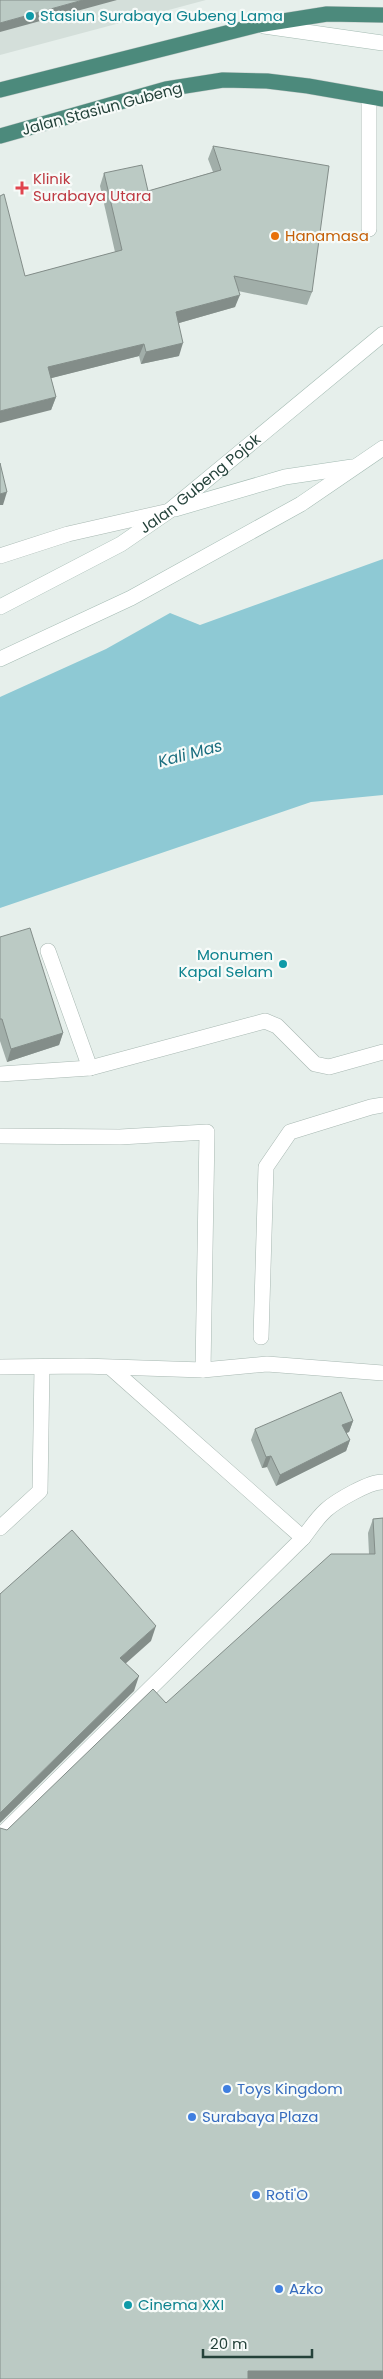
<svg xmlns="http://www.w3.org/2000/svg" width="383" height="2379" font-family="Poppins,sans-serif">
  <rect width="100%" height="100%" fill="#e6efeb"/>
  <polygon fill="#d4dfda" points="0,0 206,0 0,55"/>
  <polygon fill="#8ec9d4" points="383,559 383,795 311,802 0,908 0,697 106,649 170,613 200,625"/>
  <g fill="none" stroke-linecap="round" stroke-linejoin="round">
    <defs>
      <g id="service">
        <polyline points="369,229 369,97"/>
        <polyline points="48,951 90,1068"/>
        <polyline points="0,1074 90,1068 265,1021 277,1026 315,1064 329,1067 383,1052"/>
        <polyline points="0,1136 120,1137 207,1132 203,1370"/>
        <polyline points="261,1337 266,1167 290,1132 371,1107 383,1105"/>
        <polyline points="0,1367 83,1366 203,1370 267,1364 383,1373"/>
        <polyline points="111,1368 303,1538"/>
        <polyline points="0,1528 40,1491 42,1367"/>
        <path d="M 0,1836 L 303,1538 C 310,1529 317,1518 326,1510 C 336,1501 370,1481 383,1482"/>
      </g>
      <polyline id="minor" points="0,556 68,534 165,512"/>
      <g id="secondary">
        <polyline points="264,26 383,43"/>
        <polyline points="175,509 285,477 352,467"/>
        <path id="s1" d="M 0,607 L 121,544 L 169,511 L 383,334"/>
        <polyline points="0,659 131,598 301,504 383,448"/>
      </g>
      <g id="trunk">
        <polyline points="0,90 258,25 327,14 383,15"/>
        <polyline points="0,136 166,89 223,80 267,81 308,86 383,99"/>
      </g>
    </defs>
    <use href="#service" stroke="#a8b8b2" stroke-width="16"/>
    <use href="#minor" stroke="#a8b8b2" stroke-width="16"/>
    <use href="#secondary" stroke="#a4bbb3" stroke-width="16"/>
    <use href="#trunk" stroke="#c2cac8" stroke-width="16"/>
    <use href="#service" stroke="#fff" stroke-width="15"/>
    <use href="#minor" stroke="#fff" stroke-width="15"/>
    <use href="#secondary" stroke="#fff" stroke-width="15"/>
    <use href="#trunk" stroke="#4c8a7c" stroke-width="15"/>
  </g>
  <g fill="#a1aea9">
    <polygon points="213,146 312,292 307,305 238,291 235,307 179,323 179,356 141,364 139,356 51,378 56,397 51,410 25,276 115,252 100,186 104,173 148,191 213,172 208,159"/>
    <polygon points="0,937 63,1033 59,1045 7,1062 0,1041"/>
    <polygon points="353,1421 349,1432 346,1433 350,1440 346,1451 276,1486 267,1467 262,1468 251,1440 255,1429"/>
    <polygon points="383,1518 383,2379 7,1830 166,1703 369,1554 368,1533 373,1519"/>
  </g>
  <g fill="#838d89">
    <polygon points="83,0 117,0 0,32 0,23"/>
    <polygon points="240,295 235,307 172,325 176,312"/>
    <polygon points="183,343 179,356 141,364 146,352"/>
    <polygon points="144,344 139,356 44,380 48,367"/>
    <polygon points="56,397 51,410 0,423 0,411"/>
    <polygon points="7,492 3,505 0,505 0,494"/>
    <polygon points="63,1033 59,1045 7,1062 11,1049"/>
    <polygon points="353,1421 349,1432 338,1436 342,1425"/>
    <polygon points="350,1440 346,1451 276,1486 280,1475"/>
    <polygon points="271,1456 267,1467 262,1468 266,1457"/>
    <polygon points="156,1626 151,1641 115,1673 120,1658"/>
    <polygon points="139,1676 134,1691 0,1823 0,1813"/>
    <polygon points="248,2371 383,2371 383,2379 246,2379"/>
  </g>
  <g fill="#bbcac4" stroke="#838d89">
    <polygon points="0,0 83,0 0,23"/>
    <polygon points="213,146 329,166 312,292 234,276 240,295 176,312 183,343 146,352 144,344 48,367 56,397 0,411 0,196 4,194 25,276 122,250 104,173 142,165 148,191 221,170"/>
    <polygon points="0,463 7,492 0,494"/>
    <polygon points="30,928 63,1033 11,1049 2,1019 0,1019 0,937"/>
    <polygon points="341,1392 353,1421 342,1425 350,1440 280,1475 271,1456 266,1457 255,1429"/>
    <polygon points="383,1518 383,2371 248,2371 248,2379 0,2379 0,1828 7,1830 153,1689 166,1703 331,1554 375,1554 373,1519"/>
    <polygon points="72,1530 156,1626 120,1658 139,1676 0,1813 0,1594"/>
  </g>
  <g fill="#0f9aa8" stroke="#f7fbf9" stroke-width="2">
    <circle cx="30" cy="16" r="5"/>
    <circle cx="283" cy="964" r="5"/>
    <circle cx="128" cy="2305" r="5"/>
  </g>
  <path fill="#e0444e" stroke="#f7fbf9" stroke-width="2" d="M19.5 180.5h5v5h5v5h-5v5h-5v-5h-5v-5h5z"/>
  <circle fill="#e8710a" stroke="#f7fbf9" stroke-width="2" cx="275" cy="236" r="5"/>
  <g fill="#3f7fe0" stroke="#f7fbf9" stroke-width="2">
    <circle cx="227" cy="2089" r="5"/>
    <circle cx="192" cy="2117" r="5"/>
    <circle cx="256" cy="2195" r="5"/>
    <circle cx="279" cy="2289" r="5"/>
  </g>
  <g text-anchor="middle" stroke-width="4.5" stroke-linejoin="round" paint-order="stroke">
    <g font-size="15" fill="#0d838f" stroke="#f7fbf9" text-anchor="start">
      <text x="40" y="21">Stasiun Surabaya Gubeng Lama</text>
      <text x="273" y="960" text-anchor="end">Monumen<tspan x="273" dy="17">Kapal Selam</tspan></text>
      <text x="138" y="2310">Cinema XXI</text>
    </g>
    <g font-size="15" fill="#24423a" stroke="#f7fbf9">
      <text transform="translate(102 109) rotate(-15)" y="5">Jalan Stasiun Gubeng</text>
      <text dy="5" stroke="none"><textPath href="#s1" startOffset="236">Jalan Gubeng Pojok</textPath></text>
    </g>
    <g font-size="15" fill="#be3a42" stroke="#f7fbf9" text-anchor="start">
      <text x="33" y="184">Klinik<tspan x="33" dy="17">Surabaya Utara</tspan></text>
    </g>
    <g font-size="15" fill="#c56008" stroke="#f7fbf9" text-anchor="start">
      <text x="285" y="241">Hanamasa</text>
    </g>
    <g font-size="15" fill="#366cbe" stroke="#f7fbf9" text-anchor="start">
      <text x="237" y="2094">Toys Kingdom</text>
      <text x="202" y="2122">Surabaya Plaza</text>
      <text x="266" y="2200">Roti'O</text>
      <text x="289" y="2294">Azko</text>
    </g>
    <g font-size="16" font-style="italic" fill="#1c6f80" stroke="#f7fbf9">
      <text transform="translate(190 753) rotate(-15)" y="6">Kali Mas</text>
    </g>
  </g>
  <path d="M203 2349v8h109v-8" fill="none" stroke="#24423a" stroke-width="2.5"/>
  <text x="210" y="2349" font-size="15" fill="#24423a" stroke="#f7fbf9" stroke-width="4" paint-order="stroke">20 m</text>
</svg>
